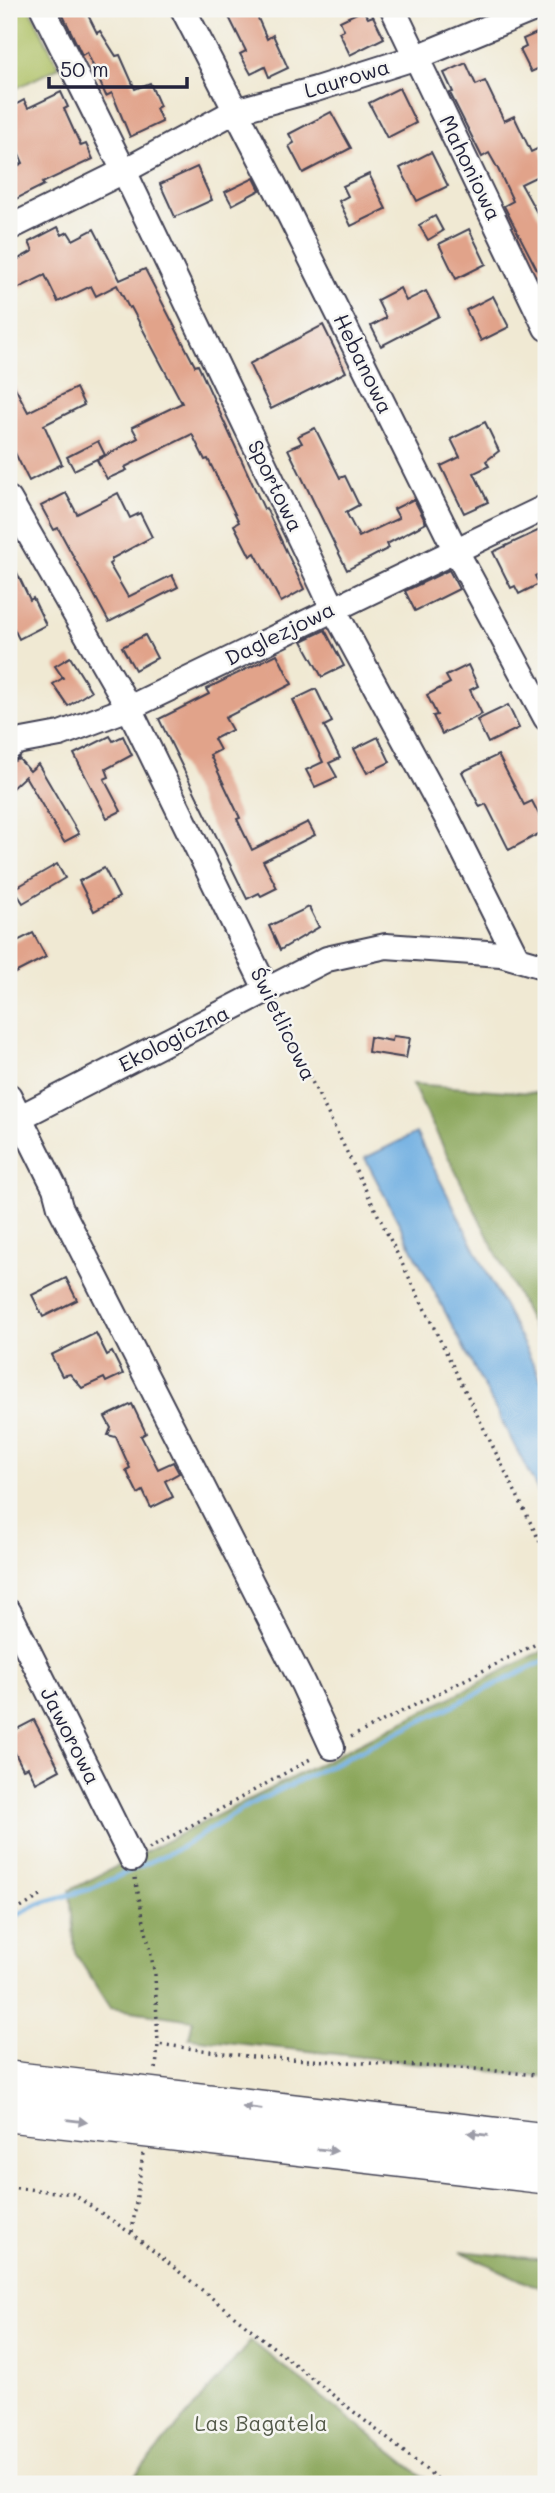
<svg xmlns="http://www.w3.org/2000/svg" width="555" height="2493" font-family="Mali,sans-serif">
  <rect width="100%" height="100%" fill="#f6f6f2"/>
  <filter id="ink" filterUnits="userSpaceOnUse"><feTurbulence type="fractalNoise" baseFrequency=".0143" numOctaves="2"/><feDisplacementMap in="SourceGraphic" scale="14" xChannelSelector="R" yChannelSelector="G"/><feConvolveMatrix kernelMatrix="1 2 1 2 8 2 1 2 1" color-interpolation-filters="sRGB"/></filter>
  <filter id="wash" filterUnits="userSpaceOnUse"><feTurbulence type="fractalNoise" baseFrequency=".00686" numOctaves="4" result="noise"/><feDisplacementMap in="SourceGraphic" scale="28" xChannelSelector="R" yChannelSelector="G"/><feGaussianBlur stdDeviation="1.57" result="paint"/><feColorMatrix in="noise" values="0 0 0 0 0 0 0 0 0 0 0 0 0 0 0 0 0 1.4 0 .05"/><feComposite in="paint" operator="in"/></filter>
  <g filter="url(#wash)">
    <rect width="100%" height="100%" fill="#f0e9d3"/>
    <polygon fill="#adc064" stroke="#687150" stroke-width="2" points="9,9 30,9 59,67 9,92"/>
    <g fill="#8aa65a" stroke="#56644a" stroke-width="2">
      <polygon points="412,1084 546,1094 546,1353"/>
      <polygon points="546,1649 546,2077 189,2038 193,2020 110,2008 75,1953 70,1890"/>
      <polygon points="460,2251 546,2260 546,2288 531,2285"/>
      <polygon points="251,2341 432,2484 139,2484 132,2479"/>
    </g>
    <polygon fill="#6eaee1" stroke="#48688e" stroke-width="2" points="416,1133 546,1389 546,1506 365,1158"/>
    <g fill="none" stroke-linecap="round" stroke-linejoin="round">
      <polyline stroke="#6eaee1" stroke-width="5" points="9,1898 17,1915 41,1903 90,1889 180,1848 249,1805 546,1660"/>
    </g>
    <g id="blocks">
      <g fill="#e1a38a">
        <polygon points="60,9 85,9 97,33 100,31 116,56 120,55 135,89 150,83 160,106 156,108 162,122 130,137 112,93 106,96 87,52 82,55"/>
        <polygon points="225,9 254,9 267,39 273,35 288,68 269,77 265,67 251,74 240,54 246,51"/>
        <polygon points="363,10 368,18 373,16 384,38 350,55 339,32 344,30 340,21"/>
        <polygon points="546,29 546,65 531,72 520,50 526,47 523,39"/>
        <polygon points="466,63 476,85 485,81 504,121 514,116 531,152 539,148 546,164 546,172 521,184 546,229 546,287 504,206 513,201 498,169 489,153 482,157 450,93 453,92 444,73"/>
        <polygon points="399,88 416,123 387,138 369,103"/>
        <polygon points="61,92 68,107 64,109 73,129 81,146 86,144 93,159 42,183 44,185 16,199 9,185 9,170 23,163 9,131 9,108 24,100 28,108"/>
        <polygon points="331,112 351,148 303,173 289,146 294,143 289,134"/>
        <polygon points="431,152 448,186 417,201 400,168"/>
        <polygon points="197,167 212,200 175,217 160,184"/>
        <polygon points="369,174 386,209 351,226 339,201 348,196 343,186"/>
        <polygon points="254,178 260,190 232,205 225,192"/>
        <polygon points="435,216 443,231 428,240 419,225"/>
        <polygon points="58,227 62,235 68,232 73,240 94,229 120,280 145,269 195,366 198,365 264,509 266,508 304,589 281,602 255,553 250,556 234,525 239,522 208,459 205,460 192,434 125,467 127,470 107,479 97,460 138,438 132,427 182,403 131,307 129,308 117,285 96,296 91,286 58,302 45,275 9,293 9,264 33,251 29,242"/>
        <polygon points="469,229 486,264 456,279 439,244"/>
        <polygon points="400,288 406,301 426,291 439,316 381,346 371,326 386,318 377,300"/>
        <polygon points="493,296 509,327 481,341 466,310"/>
        <polygon points="323,325 346,372 271,409 249,364"/>
        <polygon points="9,376 28,412 76,388 84,405 44,425 62,464 29,481 9,441"/>
        <polygon points="485,422 499,451 486,461 489,466 474,473 488,502 464,513 441,466 460,457 451,439"/>
        <polygon points="315,428 340,478 345,476 359,505 346,512 359,537 399,518 394,509 414,499 426,523 387,544 389,548 347,570 288,449 302,443 298,436"/>
        <polygon points="98,441 105,455 74,470 67,457"/>
        <polygon points="66,493 77,514 118,493 130,518 140,513 152,537 111,559 112,562 109,564 128,597 172,575 178,587 109,622 58,528 54,530 41,506"/>
        <polygon points="546,527 546,570 535,576 539,584 519,594 515,586 511,588 493,552"/>
        <polygon points="9,556 30,600 33,598 46,625 19,639 9,619 9,611 13,608 9,598"/>
        <polygon points="449,570 459,589 415,611 405,591"/>
        <polygon points="325,630 344,666 322,677 302,641"/>
        <polygon points="145,635 157,658 135,670 122,647"/>
        <polygon points="277,654 292,684 225,718 232,730 214,739 220,750 210,755 240,818 237,819 252,850 308,822 315,835 263,861 277,888 261,896 259,893 247,899 159,719 209,694 206,689"/>
        <polygon points="70,657 91,691 68,706 53,684 63,678 55,666"/>
        <polygon points="468,665 478,686 470,690 482,714 442,734 433,716 437,715 427,695 450,683 446,676"/>
        <polygon points="316,689 332,722 324,726 340,758 329,763 337,777 315,787 306,770 323,762 293,700"/>
        <polygon points="508,705 519,728 488,743 477,720"/>
        <polygon points="110,736 113,741 123,736 132,755 106,769 109,777 104,779 121,811 107,818 74,754"/>
        <polygon points="378,737 390,762 367,773 354,749"/>
        <polygon points="498,755 524,805 532,801 546,828 546,830 509,850 486,804 480,807 462,772"/>
        <polygon points="19,759 30,771 38,764 79,834 64,842 25,776 9,791 9,763"/>
        <polygon points="57,864 65,878 23,903 14,889"/>
        <polygon points="104,868 119,897 94,911 79,881"/>
        <polygon points="309,907 319,927 280,950 269,926"/>
        <polygon points="33,933 46,957 9,976 9,945"/>
        <polygon points="393,1036 410,1038 406,1058 368,1052 370,1037 392,1041"/>
        <polygon points="66,1278 77,1300 43,1317 32,1295"/>
        <polygon points="96,1333 107,1355 112,1352 123,1374 106,1382 104,1378 82,1388 70,1374 62,1376 51,1355"/>
        <polygon points="132,1404 146,1433 141,1436 158,1469 173,1462 179,1473 165,1481 173,1497 151,1508 143,1491 138,1494 126,1470 130,1468 116,1437 108,1435 111,1428 105,1417"/>
        <polygon points="34,1720 60,1770 36,1783 28,1767 23,1769 9,1741 9,1733"/>
      </g>
    </g>
  </g>
  <g filter="url(#ink)">
    <use href="#blocks" fill-opacity="0" stroke="#414052" stroke-width="2"/>
    <g fill="none" stroke-linecap="round" stroke-linejoin="round">
      <defs>
        <g id="minor">
          <polyline points="43,9 124,171 333,608 448,820 517,958"/>
          <polyline points="183,9 285,206 456,551 546,718"/>
          <polyline points="393,9 546,328"/>
          <polyline points="9,228 124,171 235,111 316,89 417,57 534,9"/>
          <polyline points="9,499 129,708 267,991"/>
          <polyline points="9,748 17,742 60,734 129,708 546,507"/>
          <polyline points="9,1096 55,1188 60,1207 303,1684 332,1747"/>
          <polyline points="9,1123 327,959 386,946 501,954 546,967"/>
          <polyline points="9,1612 132,1859"/>
        </g>
        <g id="highway">
          <polyline points="9,2080 546,2142"/>
          <polyline points="9,2113 546,2175"/>
        </g>
      </defs>
      <use href="#minor" stroke="#414052" stroke-width="28"/>
      <use href="#highway" stroke="#414052" stroke-width="40"/>
      <g stroke="#414052" stroke-width="3.5" stroke-dasharray="2 5" stroke-linecap="butt">
        <polyline points="275,1007 546,1554"/>
        <polyline points="351,1737 546,1639"/>
        <polyline points="149,1849 314,1757"/>
        <polyline points="135,1878 155,1975 158,2044"/>
        <polyline points="9,1915 44,1894"/>
        <polyline points="156,2069 158,2044 253,2057 477,2069 546,2076"/>
        <polyline points="9,2187 73,2194 132,2234 444,2484"/>
        <polyline points="132,2232 143,2153"/>
      </g>
      <use href="#minor" stroke="#fff" stroke-width="24"/>
      <use href="#highway" stroke="#fff" stroke-width="37"/>
    </g>
    <defs><path id="oneway-solid" d="M-6-.8H1V-3.2L6.5 0L1 3.2V.8H-6Z" transform="scale(1.75)"/></defs>
    <g fill="#9c9ca7">
      <use href="#oneway-solid" transform="translate(252 2108) rotate(-173)"/>
      <use href="#oneway-solid" transform="translate(77 2121) rotate(7)"/>
      <use href="#oneway-solid" transform="translate(478 2134) rotate(-173)"/>
      <use href="#oneway-solid" transform="translate(327 2150) rotate(6)"/>
    </g>
  </g>
  <g text-anchor="middle" stroke-width="5" stroke-linejoin="round" paint-order="stroke">
    <g font-size="21" fill="#22223b" stroke="#f6f6f2">
      <text transform="translate(347 79) rotate(-17)" y="7">Laurowa</text>
      <text transform="translate(470 168) rotate(64)" y="7">Mahoniowa</text>
      <text transform="translate(363 364) rotate(64)" y="7">Hebanowa</text>
      <text transform="translate(275 486) rotate(64)" y="7">Sportowa</text>
      <text transform="translate(280 634) rotate(-26)" y="7">Daglezjowa</text>
      <text transform="translate(283 1024) rotate(64)" y="7">Świetlicowa</text>
      <text transform="translate(174 1039) rotate(-27)" y="7">Ekologiczna</text>
      <text transform="translate(70 1736) rotate(63)" y="7">Jaworowa</text>
    </g>
    <g font-size="21" fill="#535949" stroke="#f6f6f2">
      <text x="261" y="2431">Las Bagatela</text>
    </g>
  </g>
  <rect width="555" height="2493" fill="none" stroke="#f6f6f2" stroke-width="35"/>
  <path d="M49 77v10h138v-10" fill="none" stroke="#22223b" stroke-width="3.5"/>
  <text x="60" y="77" font-size="21" fill="#22223b" stroke="#f6f6f2" stroke-width="5" paint-order="stroke">50 m</text>
</svg>
